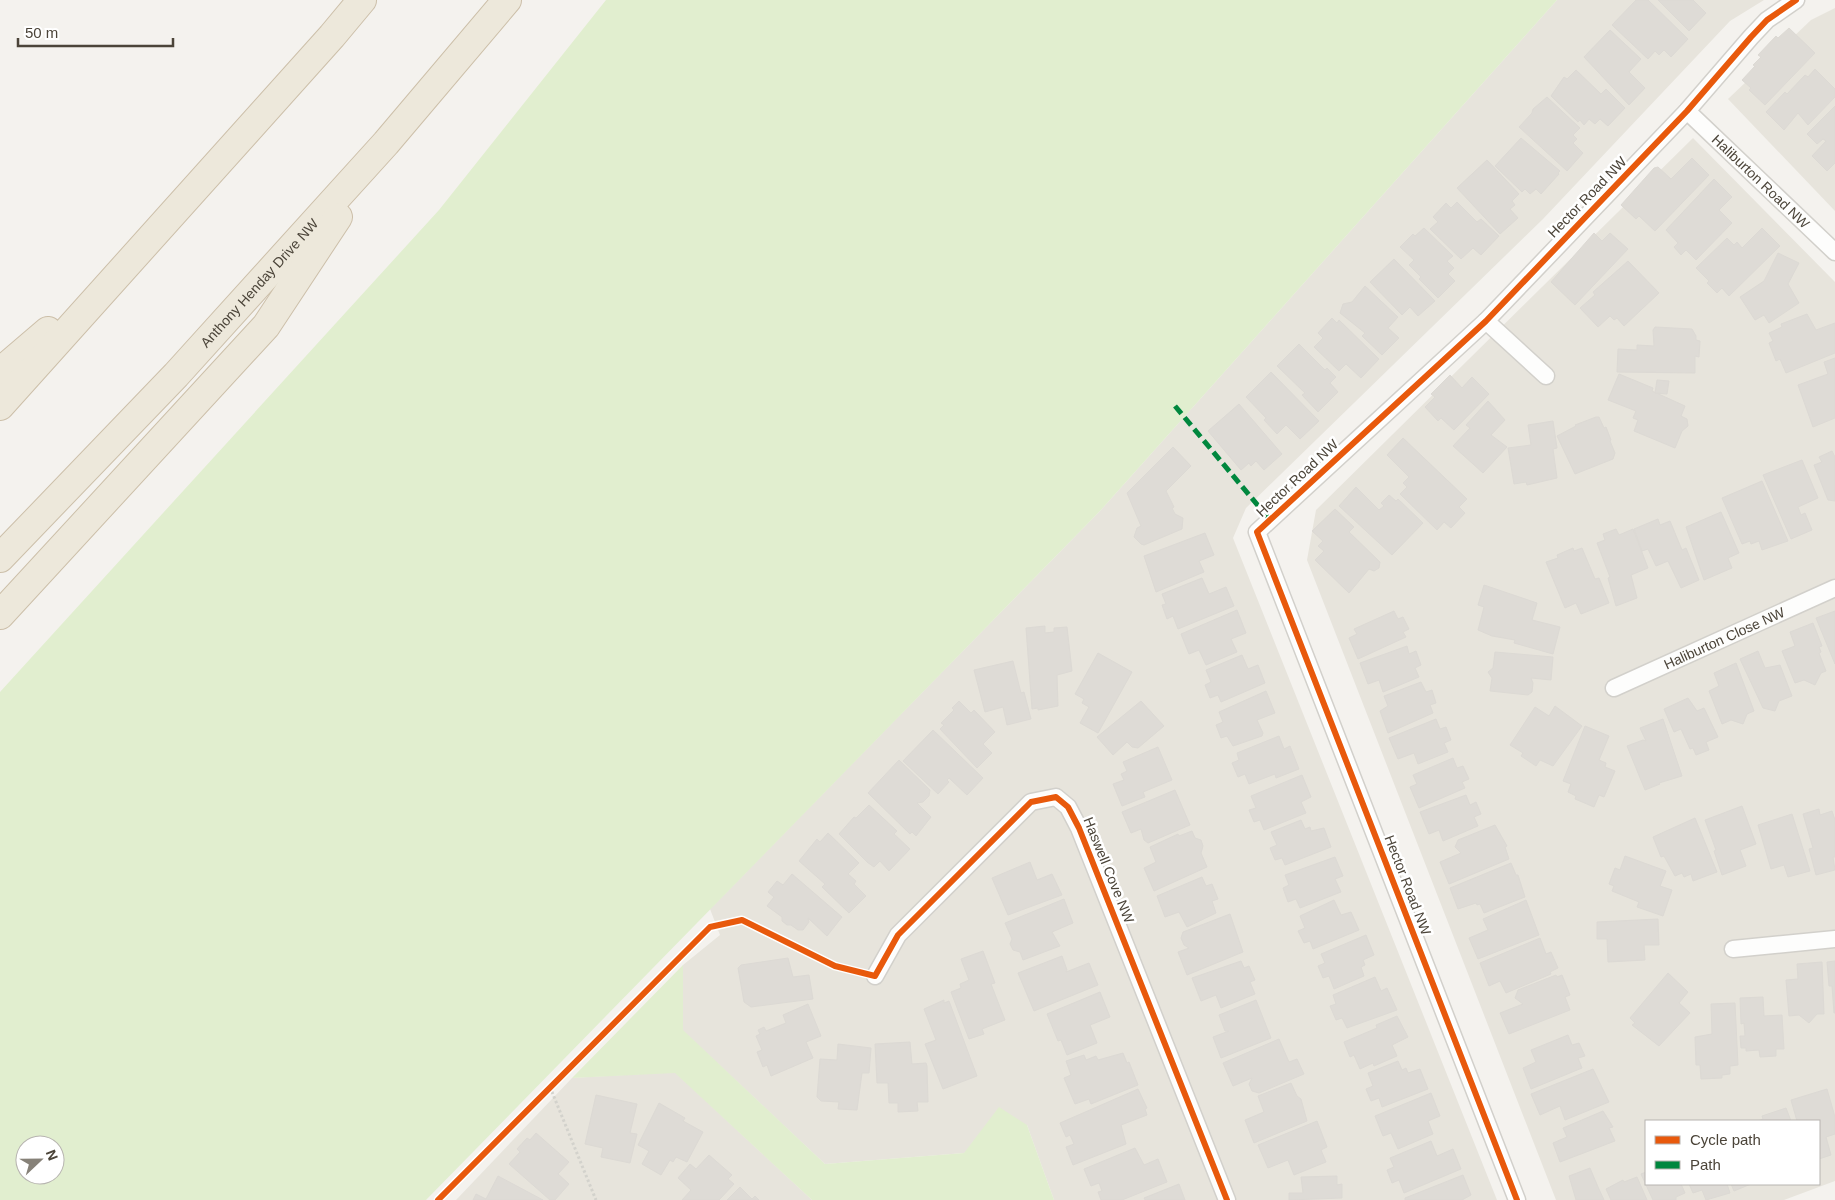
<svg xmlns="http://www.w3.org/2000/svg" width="1835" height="1200" font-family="Helvetica,sans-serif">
  <rect width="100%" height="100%" fill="#f4f2ee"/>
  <g fill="#e7e4dc" fill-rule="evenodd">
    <polygon points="1557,0 1764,0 1730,21 1543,219 1246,508 1233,538 1497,1200 1054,1200 1027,1125 964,1153 825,1164 682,1030 683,965 720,935 710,909 1100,511"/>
    <polygon points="1835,8 1835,211 1728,99 1811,20"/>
    <path d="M 1693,138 L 1835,282 L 1835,1181 L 1784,1200 L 1556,1200 L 1307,560 L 1316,510 ZM 1646,1121 L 1819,1121 L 1819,1184 L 1646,1184 Z"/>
    <polygon points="675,1072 812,1200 456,1200 572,1078"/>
  </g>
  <g fill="#e1eecf" fill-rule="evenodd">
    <path d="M 606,0 L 1557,0 L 1100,511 L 426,1200 L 0,1200 L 0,692 L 439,210 ZM 25,1145 L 55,1145 L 55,1175 L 25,1175 Z"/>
    <polygon points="683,965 683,1030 825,1164 964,1153 999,1107 1027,1125 1054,1200 812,1200 675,1073 572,1078"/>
  </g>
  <g fill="#dedbd6" stroke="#dcd9d4">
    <polygon points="1636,0 1648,0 1688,39 1671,57 1664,50 1659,55 1655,51 1648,59 1612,25"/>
    <polygon points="1658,0 1693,0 1706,13 1689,31"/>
    <polygon points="1789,28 1815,53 1765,105 1749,90 1751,88 1742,80 1755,66 1753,65 1761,57 1758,55 1776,36 1778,38"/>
    <polygon points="1610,30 1641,59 1629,72 1645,88 1629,105 1584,57"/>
    <polygon points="1815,69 1835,89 1835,97 1808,125 1798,113 1784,130 1766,112 1785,92 1787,94 1805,75 1808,77"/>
    <polygon points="1576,70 1601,94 1606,89 1625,108 1608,126 1600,119 1595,124 1589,119 1584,125 1580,120 1578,122 1551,96 1564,77 1567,79"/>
    <polygon points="1547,97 1580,128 1573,135 1577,139 1573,143 1583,153 1567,171 1519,127 1532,113 1533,109"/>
    <polygon points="1835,106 1835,163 1827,171 1812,156 1826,141 1823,139 1817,144 1807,134"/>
    <polygon points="1521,138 1560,171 1558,173 1559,174 1541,194 1536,189 1530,194 1525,189 1522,192 1495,166"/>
    <polygon points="1692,158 1709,175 1655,231 1639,216 1636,219 1621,205 1654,168 1658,167 1671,179"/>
    <polygon points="1487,160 1519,194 1512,201 1515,205 1510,209 1518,218 1500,234 1457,188"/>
    <polygon points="1714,179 1732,197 1719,210 1732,223 1696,260 1686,250 1681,255 1674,247 1678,243 1666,230"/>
    <polygon points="1457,202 1477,222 1481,219 1499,236 1481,255 1473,248 1461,259 1430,229 1438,222 1433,217 1446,203 1451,208"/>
    <polygon points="1424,228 1453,256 1447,261 1454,268 1448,274 1455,281 1438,298 1419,279 1421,277 1409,265 1414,260 1400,247 1413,234 1415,236"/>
    <polygon points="1762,228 1780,246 1729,296 1722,288 1717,293 1707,283 1709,281 1696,268 1727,238 1734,245 1737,242 1742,248"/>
    <polygon points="1594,233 1602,241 1610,233 1628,249 1575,305 1551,282"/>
    <polygon points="1778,253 1799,263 1788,284 1799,303 1769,323 1764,315 1755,320 1740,297 1764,281"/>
    <polygon points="1394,259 1435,301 1418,316 1410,307 1402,315 1370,282"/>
    <polygon points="1628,261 1659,293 1624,326 1617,318 1614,320 1610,316 1598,327 1580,308 1595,295 1593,292"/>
    <polygon points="1365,286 1398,317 1388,328 1399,338 1382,355 1362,336 1365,333 1340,313 1343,304 1352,302"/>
    <polygon points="1807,314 1816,330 1835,323 1835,353 1786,373 1780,359 1776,361 1769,343 1773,341 1769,333 1782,327 1781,324"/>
    <polygon points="1332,318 1337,323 1339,320 1379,359 1361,378 1346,364 1339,371 1314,347 1323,338 1318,333"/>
    <polygon points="1655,327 1692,329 1696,336 1696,340 1700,341 1699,357 1695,356 1695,373 1617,372 1618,349 1637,350 1637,345 1654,346 1653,330"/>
    <polygon points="1299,344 1325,370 1327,368 1336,377 1330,383 1338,392 1318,412 1302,395 1305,393 1277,366"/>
    <polygon points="1835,358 1835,418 1813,427 1798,385 1828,374 1824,362"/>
    <polygon points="1271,372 1319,421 1300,439 1286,425 1277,434 1264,420 1266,418 1246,397"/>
    <polygon points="1619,374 1653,388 1652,391 1685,406 1681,416 1687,419 1688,426 1682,431 1675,448 1634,431 1638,420 1633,418 1636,411 1608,400"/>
    <polygon points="1450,375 1462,388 1472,377 1489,394 1454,430 1441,418 1438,421 1425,407 1435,397 1431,394"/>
    <polygon points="1657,380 1669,381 1667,394 1655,393"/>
    <polygon points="1488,401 1505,420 1491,435 1507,447 1483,473 1453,446 1470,428 1466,425"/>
    <polygon points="1239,404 1282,454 1264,470 1256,461 1251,466 1249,463 1241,470 1208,431"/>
    <polygon points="1596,417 1599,417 1604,428 1606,427 1611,440 1610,441 1615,453 1613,459 1575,474 1557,436 1576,426 1575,425"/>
    <polygon points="1553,421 1557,448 1553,449 1557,478 1527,485 1526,482 1514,484 1508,448 1531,445 1528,425"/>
    <polygon points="1403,438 1467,499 1459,507 1465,513 1451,528 1444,522 1437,530 1400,494 1407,487 1403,483 1409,477 1387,455"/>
    <polygon points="1173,447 1191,466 1166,491 1174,507 1172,508 1175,514 1183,518 1182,529 1144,545 1141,544 1134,537 1137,528 1141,526 1127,493"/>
    <polygon points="1832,451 1835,457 1835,501 1828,500 1814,465 1822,462 1819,457"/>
    <polygon points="1802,460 1818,498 1798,507 1801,515 1805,513 1812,530 1791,539 1763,475"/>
    <polygon points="1762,481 1788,541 1762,550 1759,541 1751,544 1750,541 1742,544 1722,498"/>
    <polygon points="1356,487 1379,510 1384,506 1381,503 1389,495 1396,501 1398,499 1423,523 1392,555 1339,506"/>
    <polygon points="1335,509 1354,527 1349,532 1380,562 1379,568 1374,571 1369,569 1349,593 1315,560 1324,551 1318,546 1323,541 1312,531"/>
    <polygon points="1721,512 1739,553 1728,558 1732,568 1704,580 1686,527"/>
    <polygon points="1658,519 1660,525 1670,521 1682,550 1686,548 1699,580 1681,588 1668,561 1656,566 1648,549 1642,551 1634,529"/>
    <polygon points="1616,529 1619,535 1633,529 1648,568 1631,575 1637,598 1616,606 1608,578 1610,577 1597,543 1605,540 1603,534"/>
    <polygon points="1205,533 1214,555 1199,561 1204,572 1156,592 1144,556"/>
    <polygon points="1573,548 1574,551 1582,548 1595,579 1599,578 1609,603 1581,614 1576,603 1565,608 1546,562 1558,558 1557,555"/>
    <polygon points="1202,578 1209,594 1226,587 1234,606 1178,629 1173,616 1167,619 1162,605 1166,604 1162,594"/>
    <polygon points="1484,585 1537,603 1532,620 1560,627 1553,654 1514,643 1515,640 1492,636 1478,630 1484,607 1478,605"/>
    <polygon points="1237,610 1246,633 1231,639 1237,652 1206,665 1199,650 1189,654 1181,634"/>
    <polygon points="1394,611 1398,619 1403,617 1409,629 1403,632 1406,637 1358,659 1349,638 1357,634 1354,629"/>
    <polygon points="1835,611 1835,664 1816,618"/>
    <polygon points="1813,623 1822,646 1819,647 1821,652 1819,653 1826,671 1821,673 1815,685 1804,680 1795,683 1782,651 1795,646 1790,632"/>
    <polygon points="1045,626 1045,633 1054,632 1054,628 1067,627 1072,671 1057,675 1058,706 1038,710 1038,708 1032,709 1026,628"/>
    <polygon points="1407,646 1409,654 1416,651 1421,665 1415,668 1419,677 1383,692 1379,680 1368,684 1360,663"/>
    <polygon points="1758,651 1765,668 1780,665 1792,696 1779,701 1775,711 1763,708 1740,659"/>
    <polygon points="1495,652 1553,657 1551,680 1531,678 1533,683 1532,692 1528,695 1490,691 1492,678 1488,672 1493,668"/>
    <polygon points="1098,653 1132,672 1098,733 1080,723 1089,707 1082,703 1084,699 1075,694"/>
    <polygon points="1242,655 1248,669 1258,665 1265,683 1221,702 1218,695 1210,698 1205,685 1211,682 1206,670"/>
    <polygon points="1013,661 1021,693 1024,692 1031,719 1007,725 1003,707 985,712 974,670"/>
    <polygon points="1736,663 1754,711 1747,714 1743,724 1731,720 1722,724 1709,691 1719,686 1714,673"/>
    <polygon points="1421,682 1426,692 1432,690 1436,703 1430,705 1433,713 1388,733 1380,711 1388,706 1384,696"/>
    <polygon points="1266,691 1275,713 1257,720 1263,733 1262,736 1233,746 1227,736 1221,738 1216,725 1223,722 1219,712"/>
    <polygon points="1688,698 1697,711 1704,708 1718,737 1706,742 1709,750 1696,755 1693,748 1690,749 1681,729 1674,732 1664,709"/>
    <polygon points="959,701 971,713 974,710 995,732 983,744 992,753 977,768 940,729 944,725 941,723 954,710 952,708"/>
    <polygon points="1141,701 1164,726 1138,748 1132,747 1127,742 1113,755 1097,737"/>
    <polygon points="1555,706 1582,726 1553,766 1540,760 1536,766 1521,756 1523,753 1510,745 1535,707 1549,716"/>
    <polygon points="1436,719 1440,729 1446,727 1451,740 1444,743 1448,752 1418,764 1414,753 1398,759 1389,738"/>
    <polygon points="1663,719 1682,776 1659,783 1660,784 1645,790 1627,746 1643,740 1646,741 1640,728"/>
    <polygon points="1585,726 1609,736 1599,760 1606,763 1605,767 1615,771 1604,797 1599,795 1594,807 1575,799 1576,796 1568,792 1571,784 1563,781"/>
    <polygon points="933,730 983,778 967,795 949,778 947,780 949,782 938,794 903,761"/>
    <polygon points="1279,736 1284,749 1290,746 1299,769 1276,778 1275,774 1249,784 1245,774 1238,777 1232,763 1239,760 1237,753"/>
    <polygon points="1158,747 1172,780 1143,792 1145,797 1122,806 1113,784 1124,780 1121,774 1127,771 1123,762"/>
    <polygon points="1453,758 1457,768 1463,766 1469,779 1462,782 1465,788 1419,808 1410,787 1417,784 1413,775"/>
    <polygon points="899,760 930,790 929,796 923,802 917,803 931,817 916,836 912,832 910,834 868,793"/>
    <polygon points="1302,775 1311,797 1301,802 1306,813 1264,830 1260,820 1254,822 1249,810 1256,808 1251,796"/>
    <polygon points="1175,790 1190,825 1148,843 1144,840 1141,829 1131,833 1122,812"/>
    <polygon points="1466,795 1470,805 1476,802 1481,814 1474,817 1478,826 1443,841 1439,830 1429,834 1420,812"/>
    <polygon points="869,805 897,831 894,834 910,849 889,871 880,861 874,867 867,862 839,834 854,817 856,818"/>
    <polygon points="1742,806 1756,844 1740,850 1746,866 1722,875 1714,851 1716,850 1705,820"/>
    <polygon points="1819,809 1820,815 1832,811 1835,820 1835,857 1833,857 1835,870 1816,875 1809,849 1813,848 1803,814"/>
    <polygon points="1792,814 1810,871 1788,877 1784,865 1771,869 1758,825"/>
    <polygon points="1695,818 1717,872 1693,881 1691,874 1684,877 1682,873 1675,876 1664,856 1661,857 1653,837"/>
    <polygon points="1301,820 1305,829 1310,827 1311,831 1324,828 1331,847 1285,865 1282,858 1275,860 1270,848 1277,845 1271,832"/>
    <polygon points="1495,825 1507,846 1505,847 1509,859 1449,884 1440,862 1461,853 1455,847 1458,840"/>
    <polygon points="1192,831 1195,838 1201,840 1203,846 1201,853 1207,867 1154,891 1144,868 1156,862 1150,847 1178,834 1179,836"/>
    <polygon points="828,833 859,863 848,874 856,881 854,884 866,896 849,913 822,887 825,884 799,861 817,839 820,842"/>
    <polygon points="1625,856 1666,871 1660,886 1672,890 1663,916 1637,907 1639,902 1612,891 1614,886 1609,884 1615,868 1620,870"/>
    <polygon points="1335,857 1343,876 1335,879 1341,892 1300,908 1296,899 1288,902 1283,888 1289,885 1285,875"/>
    <polygon points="1030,862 1037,880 1052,874 1062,895 1008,915 992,878"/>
    <polygon points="1511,863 1516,875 1518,875 1525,897 1484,913 1480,904 1477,905 1476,903 1458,909 1450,888"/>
    <polygon points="792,874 842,917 827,936 808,918 809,922 803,930 798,930 791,925 787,925 782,921 782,917 767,906 774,897 768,892 777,881 783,885"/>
    <polygon points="1202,877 1206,886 1212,884 1218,899 1212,901 1216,913 1187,927 1179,912 1165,917 1157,896"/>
    <polygon points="1064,899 1073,923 1052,932 1060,946 1023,960 1020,952 1013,950 1010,944 1012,939 1005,923"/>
    <polygon points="1334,900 1341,915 1351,912 1359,930 1313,949 1310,941 1304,943 1298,931 1305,928 1300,916"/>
    <polygon points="1526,900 1539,935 1478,959 1469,938 1488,930 1483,919"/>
    <polygon points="1230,914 1243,952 1187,975 1178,952 1189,948 1184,945 1181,938 1183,932"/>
    <polygon points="1658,919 1659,945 1644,945 1645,960 1608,962 1607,939 1597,939 1597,922"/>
    <polygon points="1366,935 1374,955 1363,960 1365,965 1361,967 1364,976 1334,989 1329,976 1323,978 1318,966 1325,963 1321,954"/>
    <polygon points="1540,938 1546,954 1551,952 1558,968 1550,972 1551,974 1506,993 1500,981 1489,986 1480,963"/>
    <polygon points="983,951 995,983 991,984 1005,1020 982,1029 984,1034 969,1039 951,992 961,988 960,984 969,980 961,959"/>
    <polygon points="1062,956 1067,970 1066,972 1089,963 1098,985 1034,1011 1018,973"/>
    <polygon points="788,958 793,977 809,975 813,999 751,1007 744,1002 738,968 741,965"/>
    <polygon points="1241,961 1244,968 1249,966 1255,980 1250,982 1255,994 1221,1008 1216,995 1201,1001 1192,978"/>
    <polygon points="1835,961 1835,1013 1834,1013 1832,986 1829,986 1827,962"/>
    <polygon points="1822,962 1824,1014 1817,1014 1809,1023 1799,1015 1789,1016 1786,980 1798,979 1797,964"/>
    <polygon points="1668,973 1688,992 1679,1003 1690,1013 1659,1046 1632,1025 1635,1023 1630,1018"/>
    <polygon points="1556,975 1557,977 1562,975 1570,995 1565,997 1570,1010 1509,1034 1500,1013 1523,1004 1515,998 1518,990"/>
    <polygon points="1375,977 1381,991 1387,988 1397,1010 1347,1028 1342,1018 1336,1020 1330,1006 1336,1004 1333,995"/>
    <polygon points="1100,992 1110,1017 1090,1025 1097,1043 1067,1055 1061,1040 1058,1041 1047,1014"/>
    <polygon points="1763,997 1764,1016 1782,1015 1784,1049 1776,1049 1776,1056 1760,1057 1759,1050 1746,1051 1746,1048 1741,1048 1740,1036 1745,1036 1744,1023 1741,1024 1740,998"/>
    <polygon points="944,1000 944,1003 949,1001 977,1076 943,1089 925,1044 936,1040 924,1009"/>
    <polygon points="1256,1000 1271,1038 1221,1058 1213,1037 1229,1031 1225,1031 1219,1015"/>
    <polygon points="1735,1003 1738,1065 1730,1066 1730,1074 1722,1075 1722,1078 1701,1079 1700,1065 1696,1065 1695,1037 1712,1034 1711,1004"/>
    <polygon points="808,1004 821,1036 806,1042 813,1058 771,1076 767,1065 763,1067 757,1052 762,1050 756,1036 760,1034 758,1030 764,1027 766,1031 786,1023 783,1015"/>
    <polygon points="1397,1016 1408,1037 1392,1045 1397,1056 1374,1066 1373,1063 1360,1069 1354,1055 1350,1057 1344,1042 1377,1028 1376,1025"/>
    <polygon points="1568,1035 1572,1045 1579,1043 1585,1056 1578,1058 1582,1068 1531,1089 1523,1068 1536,1062 1531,1050"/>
    <polygon points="1279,1039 1289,1062 1297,1059 1304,1074 1259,1093 1252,1091 1249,1084 1252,1078 1233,1086 1223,1063"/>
    <polygon points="910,1042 912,1064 926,1063 927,1066 928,1102 917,1102 918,1111 898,1112 898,1103 889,1103 888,1083 877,1083 875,1044"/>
    <polygon points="838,1044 871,1048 869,1073 862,1073 857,1110 838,1109 839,1102 821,1101 817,1097 820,1059 837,1060"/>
    <polygon points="1123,1053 1127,1063 1129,1062 1138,1085 1091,1104 1089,1099 1075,1104 1064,1078 1071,1075 1066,1061 1084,1055 1086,1060 1096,1056 1098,1060"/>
    <polygon points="1398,1061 1402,1070 1406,1068 1408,1073 1420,1069 1428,1089 1382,1107 1379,1098 1371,1101 1366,1089 1373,1086 1368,1073"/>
    <polygon points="1593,1069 1609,1102 1565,1120 1560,1106 1540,1115 1531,1094"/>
    <polygon points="1291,1083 1297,1096 1301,1099 1307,1121 1254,1143 1245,1120 1264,1112 1258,1096"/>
    <polygon points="1138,1089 1147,1108 1145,1109 1147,1115 1121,1125 1126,1144 1073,1165 1066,1147 1074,1144 1070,1135 1066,1137 1060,1123"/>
    <polygon points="1827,1089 1835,1117 1835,1134 1826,1137 1831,1155 1819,1159 1819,1121 1797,1121 1791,1100"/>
    <polygon points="1431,1093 1440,1116 1428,1121 1433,1134 1398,1149 1391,1133 1383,1136 1375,1116"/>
    <polygon points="596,1095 637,1104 630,1133 637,1134 630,1163 601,1157 603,1148 585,1144"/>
    <polygon points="659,1103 685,1118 683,1121 703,1132 687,1162 676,1157 673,1162 670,1160 661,1175 642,1164 649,1151 638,1145"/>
    <polygon points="1786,1108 1791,1121 1758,1121 1763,1119 1762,1116"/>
    <polygon points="1603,1111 1613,1127 1609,1128 1615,1141 1560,1162 1553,1143 1567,1137 1563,1128"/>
    <polygon points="1317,1121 1327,1147 1321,1150 1326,1162 1294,1175 1288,1160 1268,1168 1258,1145"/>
    <polygon points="536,1133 569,1162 558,1174 569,1184 555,1200 550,1200 509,1164 520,1152 517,1149 527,1138 530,1140"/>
    <polygon points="1431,1141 1437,1156 1453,1149 1461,1169 1404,1193 1399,1180 1392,1183 1387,1170 1394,1167 1390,1158"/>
    <polygon points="1135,1148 1144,1165 1158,1159 1167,1182 1122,1200 1101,1200 1098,1192 1102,1191 1099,1183 1091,1186 1084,1169"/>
    <polygon points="709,1155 732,1175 728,1179 734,1184 719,1200 682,1200 691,1190 678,1178 690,1164 696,1169"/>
    <polygon points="1590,1168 1598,1187 1604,1200 1576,1200 1569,1176"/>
    <polygon points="1646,1172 1646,1184 1681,1184 1685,1193 1676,1197 1676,1200 1653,1200 1641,1174"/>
    <polygon points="1463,1175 1471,1195 1462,1200 1405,1200 1405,1198"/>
    <polygon points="498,1176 543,1200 473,1200 476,1194 486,1199"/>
    <polygon points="1337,1176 1337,1185 1342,1184 1342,1198 1289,1200 1289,1193 1303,1193 1301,1177"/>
    <polygon points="1637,1177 1647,1200 1611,1200 1606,1189 1623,1180 1624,1182"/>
    <polygon points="1179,1184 1185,1200 1145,1200 1144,1198"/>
    <polygon points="1689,1184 1727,1184 1730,1193 1706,1200 1702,1190 1693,1193"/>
    <polygon points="1731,1184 1751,1184 1734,1191"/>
    <polygon points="740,1187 752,1199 755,1196 759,1200 727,1200"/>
  </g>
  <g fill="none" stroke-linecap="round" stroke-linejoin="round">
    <defs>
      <g id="minor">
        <path id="s1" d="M 1687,111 L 1835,252"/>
        <polyline points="1486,321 1546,376"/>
        <path id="s2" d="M 1614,688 L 1835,588"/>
        <polyline points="1733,949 1835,939"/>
        <polyline points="875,976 898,935 1031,802 1056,797 1068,807 1079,828 1227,1200"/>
        <polyline points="1517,1200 1257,532 1486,321 1687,111 1751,37 1767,20 1796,0"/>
      </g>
      <g id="motorway">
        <polyline points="0,372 48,331"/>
        <polyline points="0,406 332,36 362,0"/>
        <path id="s3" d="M 0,558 L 176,375 L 386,143 L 507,0"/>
        <polyline points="0,615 266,326 338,217"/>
      </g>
    </defs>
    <use href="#minor" stroke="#d2d0cb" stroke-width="19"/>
    <use href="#motorway" stroke="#ccbfa9" stroke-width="30"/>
    <polyline stroke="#d3d2cc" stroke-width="3" stroke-dasharray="2.5 2.5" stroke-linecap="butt" points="550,1087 596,1200"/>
    <use href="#minor" stroke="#fdfdfc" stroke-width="16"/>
    <use href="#motorway" stroke="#ede8db" stroke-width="28"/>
    <polyline stroke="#00873e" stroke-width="5" stroke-dasharray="10 5" stroke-linecap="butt" points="1175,406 1270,520"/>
    <defs>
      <g id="cycleway">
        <polyline points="438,1200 710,927 742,920 835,966 875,976 898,935 1031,802 1056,797 1068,807 1079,828 1227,1200"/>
        <polyline points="1517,1200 1257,532 1486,321 1687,111 1751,37 1767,20 1796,0"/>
      </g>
    </defs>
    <use href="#cycleway" stroke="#fff" stroke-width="9"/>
    <use href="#cycleway" stroke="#e8590c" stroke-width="6"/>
  </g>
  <g text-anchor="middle" stroke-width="5" stroke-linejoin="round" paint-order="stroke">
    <g font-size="14" fill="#4b4439" stroke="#fff">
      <text dy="5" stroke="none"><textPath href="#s1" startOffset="102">Haliburton Road NW</textPath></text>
      <text transform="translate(1587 197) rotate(-46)" y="5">Hector Road NW</text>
      <text dy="5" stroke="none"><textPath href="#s3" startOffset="378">Anthony Henday Drive NW</textPath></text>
      <text transform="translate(1297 478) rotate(-43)" y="5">Hector Road NW</text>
      <text dy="5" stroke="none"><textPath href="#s2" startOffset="121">Haliburton Close NW</textPath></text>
      <text transform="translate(1109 870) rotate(68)" y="5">Haswell Cove NW</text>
      <text transform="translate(1408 885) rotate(69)" y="5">Hector Road NW</text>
    </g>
  </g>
  <rect x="1645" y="1120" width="175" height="65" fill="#ffffff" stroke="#b7b4b0"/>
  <rect x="1655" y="1136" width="25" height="8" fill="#e8590c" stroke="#b7b4b0"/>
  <text x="1690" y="1145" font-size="15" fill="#4b4439">Cycle path</text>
  <rect x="1655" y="1161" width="25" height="8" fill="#00873e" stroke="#b7b4b0"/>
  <text x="1690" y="1170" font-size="15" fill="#4b4439">Path</text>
  <g transform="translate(40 1160) rotate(68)"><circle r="24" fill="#ffffff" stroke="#b7b4b0"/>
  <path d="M0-4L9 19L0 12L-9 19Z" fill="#868178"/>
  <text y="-8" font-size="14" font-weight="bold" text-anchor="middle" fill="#4b4439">N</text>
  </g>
  <path d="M18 38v8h155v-8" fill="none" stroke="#4b4439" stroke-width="2.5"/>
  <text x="25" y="38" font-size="15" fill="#4b4439" stroke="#ffffff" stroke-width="4" paint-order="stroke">50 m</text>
</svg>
